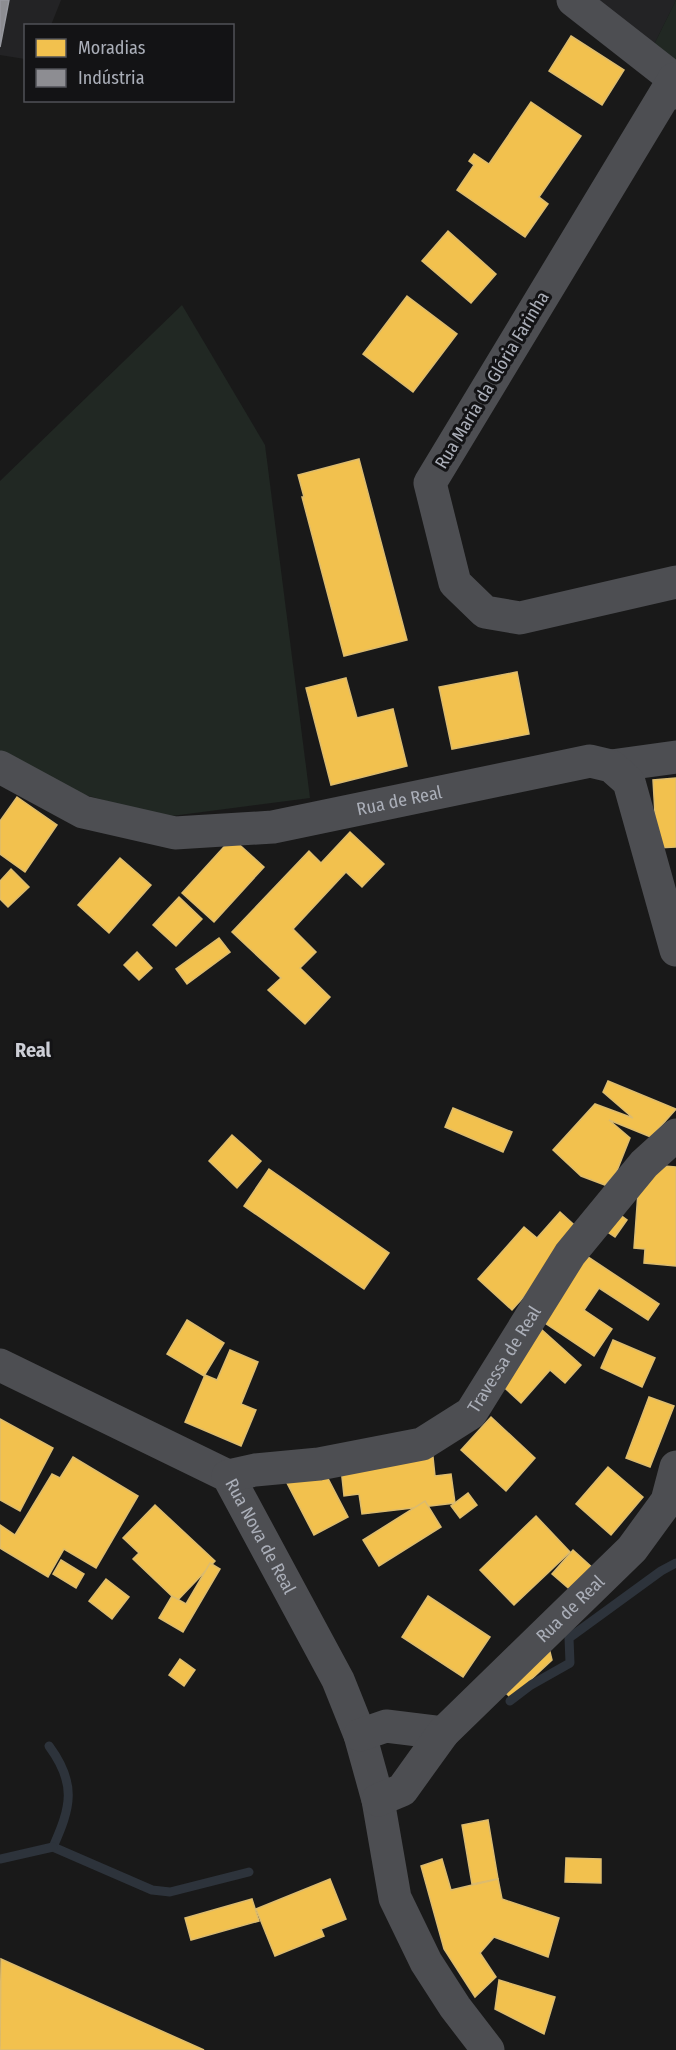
<svg xmlns="http://www.w3.org/2000/svg" width="676" height="2050" font-family="'Fira Sans Condensed',sans-serif">
  <rect width="100%" height="100%" fill="#191919"/>
  <g fill="#232325">
    <polygon points="0,0 61,0 51,25 26,26 25,59 0,55"/>
    <polygon points="598,0 676,0 651,51"/>
  </g>
  <g fill="#212823">
    <polygon points="676,0 676,106 651,51"/>
    <polygon points="182,305 265,445 310,798 164,817 46,784 0,752 0,481"/>
  </g>
  <g fill="#f2c14e" stroke="#ddbc6e" stroke-width="1.5">
    <polygon points="571,36 624,70 602,105 549,71"/>
    <polygon points="531,102 581,136 539,197 548,204 525,237 457,190 474,165 469,161 474,154 489,164"/>
    <polygon points="448,231 496,274 471,303 422,261"/>
    <polygon points="407,296 457,334 413,392 363,354"/>
    <polygon points="359,459 407,640 344,656 302,497 304,497 298,475"/>
    <polygon points="517,672 529,734 452,749 439,687"/>
    <polygon points="346,678 357,718 393,709 407,766 331,785 306,688"/>
    <polygon points="676,778 676,847 657,848 653,780"/>
    <polygon points="17,797 57,825 25,872 0,854 0,821"/>
    <polygon points="350,832 384,864 362,887 346,872 293,929 316,952 300,968 330,997 305,1024 268,990 281,978 232,932 309,851 321,863"/>
    <polygon points="232,838 264,867 214,922 182,893"/>
    <polygon points="120,858 151,885 109,933 78,905"/>
    <polygon points="11,869 29,887 8,907 0,899 0,881"/>
    <polygon points="179,897 202,919 176,946 153,925"/>
    <polygon points="219,938 230,952 187,984 176,969"/>
    <polygon points="137,952 152,968 139,980 124,965"/>
    <polygon points="608,1081 676,1109 651,1137 609,1120 630,1138 616,1173 605,1185 581,1176 553,1150 595,1104 633,1118 603,1092"/>
    <polygon points="453,1108 512,1132 503,1152 445,1127"/>
    <polygon points="232,1135 261,1161 237,1188 209,1161"/>
    <polygon points="640,1164 676,1167 676,1266 644,1263 645,1249 634,1248"/>
    <polygon points="269,1169 389,1253 364,1289 244,1206"/>
    <polygon points="615,1211 627,1220 615,1237 603,1229"/>
    <polygon points="560,1212 582,1232 512,1310 478,1279 524,1227 537,1238"/>
    <polygon points="582,1253 659,1304 648,1320 599,1288 584,1310 612,1329 594,1356 539,1319"/>
    <polygon points="187,1320 224,1343 204,1376 167,1354"/>
    <polygon points="541,1329 581,1365 565,1383 550,1370 521,1403 495,1379"/>
    <polygon points="613,1340 655,1358 642,1387 601,1368"/>
    <polygon points="230,1350 258,1362 241,1404 256,1410 241,1446 185,1422 205,1375 217,1380"/>
    <polygon points="649,1397 674,1406 650,1467 626,1458"/>
    <polygon points="491,1417 535,1458 506,1491 461,1450"/>
    <polygon points="0,1419 53,1448 20,1511 0,1500"/>
    <polygon points="73,1457 138,1496 96,1568 64,1549 48,1577 0,1548 0,1525 15,1535 52,1474 60,1478"/>
    <polygon points="433,1457 435,1476 451,1474 455,1503 362,1514 359,1494 344,1496 341,1468"/>
    <polygon points="321,1465 348,1517 314,1535 287,1483"/>
    <polygon points="608,1467 643,1497 611,1535 576,1504"/>
    <polygon points="468,1493 477,1505 460,1518 451,1506"/>
    <polygon points="425,1501 441,1527 379,1566 363,1540"/>
    <polygon points="155,1505 215,1561 177,1601 133,1559 139,1553 123,1538"/>
    <polygon points="536,1516 570,1552 514,1605 480,1570"/>
    <polygon points="573,1550 595,1570 574,1593 552,1574"/>
    <polygon points="61,1560 84,1574 76,1588 53,1574"/>
    <polygon points="210,1563 220,1569 183,1632 159,1618 172,1596 186,1604"/>
    <polygon points="106,1579 129,1597 112,1619 89,1601"/>
    <polygon points="428,1596 490,1637 463,1677 402,1637"/>
    <polygon points="549,1648 552,1660 511,1698 503,1690"/>
    <polygon points="180,1659 195,1670 184,1686 169,1675"/>
    <polygon points="488,1820 498,1879 472,1884 462,1825"/>
    <polygon points="566,1858 601,1859 601,1883 565,1882"/>
    <polygon points="442,1859 451,1890 498,1879 502,1899 559,1918 548,1957 494,1937 480,1953 496,1977 475,1997 444,1949 421,1866"/>
    <polygon points="330,1879 346,1919 321,1929 324,1936 275,1956 256,1909"/>
    <polygon points="252,1899 259,1921 191,1940 185,1918"/>
    <polygon points="1,1959 204,2050 0,2050"/>
    <polygon points="499,1980 555,1997 544,2034 495,2009"/>
  </g>
  <polygon fill="#8d8d92" stroke="#96979e" stroke-width="1.5" points="0,0 9,0 0,47"/>
  <g fill="none" stroke-linecap="round" stroke-linejoin="round">
    <g stroke="#2d333b" stroke-width="9">
      <polyline points="510,1701 531,1685 570,1663 569,1638 661,1571 676,1563"/>
      <path d="M 49,1746 C 77,1784 71,1807 53,1847 L 152,1890 L 170,1892 L 249,1872"/>
      <polyline points="0,1859 53,1847"/>
    </g>
    <g stroke="#4d4e52" stroke-width="33">
      <polyline points="573,0 674,79 676,93"/>
      <polyline points="674,79 430,483 455,583 485,612 520,618 676,582"/>
      <polyline points="611,766 676,757"/>
      <path id="s1" d="M 0,767 L 83,812 L 175,833 L 273,827 L 590,761 L 611,766 L 629,782 L 676,950"/>
      <path id="s2" d="M 0,1365 L 228,1476 L 338,1680 L 360,1735 L 378,1800 L 395,1898 L 426,1962 L 455,2007 L 488,2050"/>
      <path id="s3" d="M 228,1476 L 255,1470 L 319,1464 L 422,1444 L 471,1413 L 570,1254 L 644,1164 L 676,1135"/>
      <polyline points="360,1735 386,1726 443,1733"/>
      <path id="s4" d="M 378,1800 L 402,1790 L 443,1733 L 632,1549 L 667,1501 L 676,1467"/>
    </g>
  </g>
  <g text-anchor="middle" stroke-width="6" stroke-linejoin="round" paint-order="stroke">
    <g font-size="18" fill="#abafb9" stroke="#131315">
      <text transform="translate(492 380) rotate(-59)" y="6">Rua Maria da Glória Farinha</text>
      <text dy="6" stroke="none"><textPath href="#s1" startOffset="416">Rua de Real</textPath></text>
      <text dy="6" stroke="none"><textPath href="#s3" startOffset="318">Travessa de Real</textPath></text>
      <text dy="6" stroke="none"><textPath href="#s2" startOffset="322">Rua Nova de Real</textPath></text>
      <text dy="6" stroke="none"><textPath href="#s4" startOffset="274">Rua de Real</textPath></text>
    </g>
    <g font-size="20" font-weight="bold" fill="#ccced6" stroke="#131315">
      <text x="33" y="1057">Real</text>
    </g>
  </g>
  <rect x="24" y="24" width="210" height="78" fill="#131315" stroke="#505157" stroke-width="1.5"/>
  <rect x="36" y="39" width="30" height="18" fill="#f2c14e" stroke="#505157" stroke-width="1.5"/>
  <text x="78" y="54" font-size="18" fill="#abafb9">Moradias</text>
  <rect x="36" y="69" width="30" height="18" fill="#8d8d92" stroke="#505157" stroke-width="1.5"/>
  <text x="78" y="84" font-size="18" fill="#abafb9">Indústria</text>
</svg>
